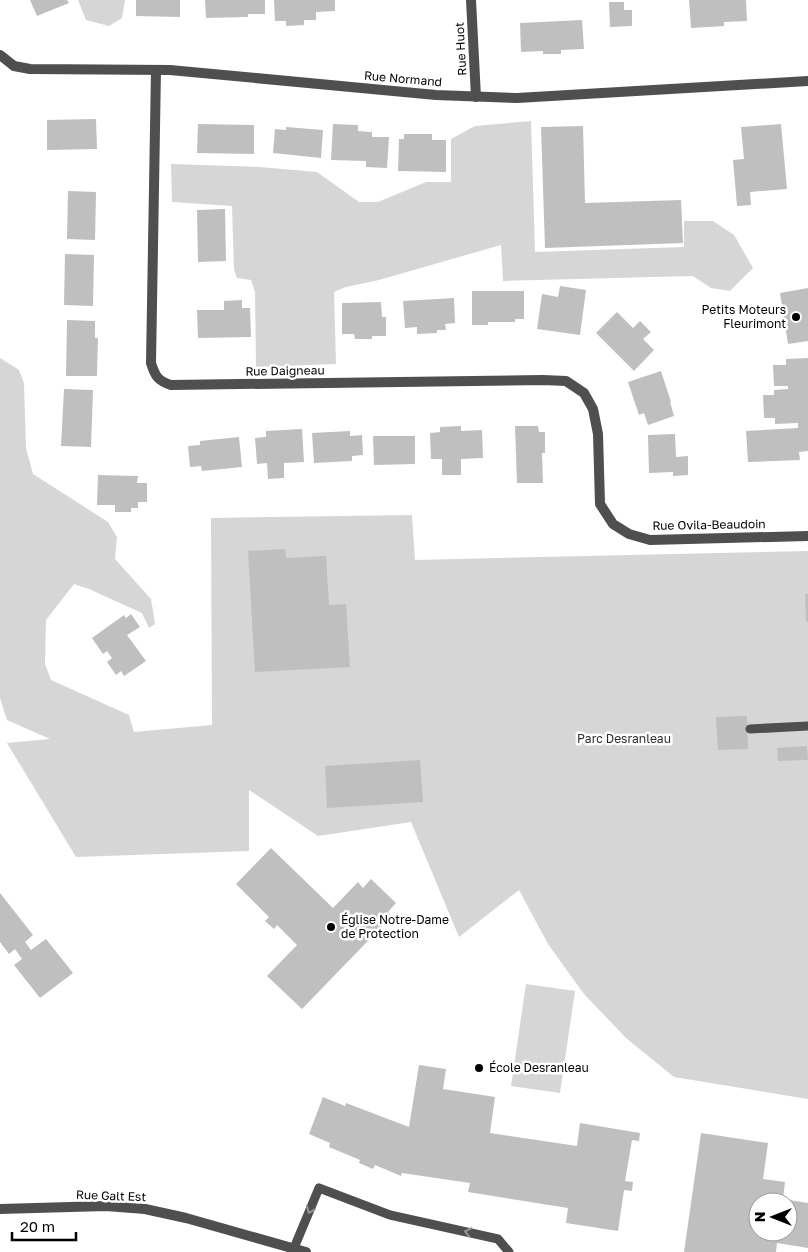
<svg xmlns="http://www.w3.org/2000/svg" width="808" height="1252" font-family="'Golos Text',sans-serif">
  <rect width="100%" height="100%" fill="#fff"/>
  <g fill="#d6d6d6">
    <polygon points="78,0 125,0 122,18 109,26 86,20"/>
    <polygon points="531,121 535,252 684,247 684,221 713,221 734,235 753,268 730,291 711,288 693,276 503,281 501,245 379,280 346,287 334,292 336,364 256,367 255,292 251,280 237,278 234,270 232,206 172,202 171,164 260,167 317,172 359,202 378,202 426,182 451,182 451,139 475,126"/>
    <polygon points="0,358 19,370 24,383 26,448 33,474 108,522 117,537 115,559 151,599 155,624 149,628 142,613 89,589 74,584 46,620 45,664 51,680 129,715 134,732 212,725 211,518 412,515 415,560 808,551 808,1099 674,1077 626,1038 584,994 548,944 519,890 459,937 411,822 318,836 249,790 249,851 76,857 7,743 50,739 7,720 0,698"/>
    <polygon points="526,984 575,991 560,1093 511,1086"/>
  </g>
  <g fill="#bfbfbf" fill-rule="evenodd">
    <polygon points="30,0 67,0 69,3 37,16"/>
    <polygon points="136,0 180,0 180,17 136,16"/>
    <polygon points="205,0 265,0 265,14 248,14 248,17 206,18"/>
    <polygon points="274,0 335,0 335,11 316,12 316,20 304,20 304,25 286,26 286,21 275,21"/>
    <polygon points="689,0 746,0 747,21 724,22 724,26 691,28"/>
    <polygon points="609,2 624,2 624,10 632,10 632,26 610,27"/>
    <polygon points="582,20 584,49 561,50 561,54 543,54 543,51 521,52 520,23"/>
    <polygon points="96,119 97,149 47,150 47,120"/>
    <polygon points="198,124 254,125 254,154 197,153"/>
    <polygon points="333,124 358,125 358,131 372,132 372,137 389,137 387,168 366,167 366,161 331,160"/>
    <polygon points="781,124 787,189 750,192 751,205 737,206 733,160 744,159 741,127"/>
    <polygon points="583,126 585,203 681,200 683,243 545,248 541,127"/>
    <polygon points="286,127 323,130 321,158 273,153 275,129 286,130"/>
    <polygon points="404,134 432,134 432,140 446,140 446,172 398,171 399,139 404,139"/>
    <polygon points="68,191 96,192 95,240 67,239"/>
    <polygon points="225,209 226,261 198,262 197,210"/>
    <polygon points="65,254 94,255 93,306 64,305"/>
    <polygon points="560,286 586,290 580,335 537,329 542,294 558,297"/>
    <polygon points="808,288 808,341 788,344 780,293"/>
    <polygon points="472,291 524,291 524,319 515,319 515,322 488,322 488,325 472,325"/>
    <polygon points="454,298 455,323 445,324 446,330 437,330 437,333 417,334 417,327 405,328 403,301"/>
    <polygon points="242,300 242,308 250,308 251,337 198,338 197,310 224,310 224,301"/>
    <polygon points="381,302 382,317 386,317 386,336 372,336 372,339 355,339 354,334 342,334 342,303"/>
    <polygon points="617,312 633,328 640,321 651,332 643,339 654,350 634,371 596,333"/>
    <polygon points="67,320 95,321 95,338 98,338 97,376 66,376"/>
    <polygon points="808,358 808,451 799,452 800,460 748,462 746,431 798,428 798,423 775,424 775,418 764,418 763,395 774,395 774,390 788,389 788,386 774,386 773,365 786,365 786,359"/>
    <polygon points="661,371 671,402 670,402 674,416 648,425 644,413 639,415 628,382"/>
    <polygon points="64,389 93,390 91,447 61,446"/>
    <polygon points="461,426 461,431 482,430 483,458 461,459 461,475 442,475 442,459 431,459 430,433 440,432 440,427"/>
    <polygon points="515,426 538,426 539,432 545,432 545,453 542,453 543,483 517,483"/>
    <polygon points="302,429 304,462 284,463 284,478 268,479 267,463 257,464 255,438 266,437 266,431"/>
    <polygon points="350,431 350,436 362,435 363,455 352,456 352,461 314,463 312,433"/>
    <polygon points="675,434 676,457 688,456 688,475 673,476 673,472 649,473 648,435"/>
    <polygon points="373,436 415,436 415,464 374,465"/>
    <polygon points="239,437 242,467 202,471 201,466 190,467 188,446 200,445 200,441"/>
    <polygon points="98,475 138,476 137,483 147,483 147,502 138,502 138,508 131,508 131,512 115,512 115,505 97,505"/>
    <polygon points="285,549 286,558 326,556 329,605 346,604 350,667 255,672 248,551"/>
    <polygon points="805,594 808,594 808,622 806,622"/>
    <polygon points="131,614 140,627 127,635 146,661 124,676 121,671 116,675 107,662 112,658 107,651 103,654 92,638 124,615 126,618"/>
    <polygon points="747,716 748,749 718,750 716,717"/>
    <polygon points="807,746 808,760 778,761 777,748"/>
    <polygon points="420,760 423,802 327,808 325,766"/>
    <polygon points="271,848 333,908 358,882 363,888 371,879 396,903 388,912 392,916 302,1009 267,976 297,945 277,925 274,929 265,921 269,917 236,884"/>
    <polygon points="0,893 33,935 25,942 31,950 46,939 73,973 40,998 14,965 22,959 15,949 9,954 0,942"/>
    <polygon points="419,1065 446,1069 443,1089 495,1097 490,1133 577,1146 580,1123 640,1133 639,1141 632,1140 625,1181 633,1182 632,1191 624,1190 618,1231 566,1223 568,1208 468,1192 470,1183 402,1173 401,1176 375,1165 373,1169 359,1163 360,1160 329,1147 330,1143 309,1134 323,1097 345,1106 346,1103 409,1127"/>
    <path d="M 701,1133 L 768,1143 L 763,1179 L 785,1182 L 783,1199 L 808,1203 L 808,1248 L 777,1243 L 776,1252 L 684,1252 ZM 758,1202 L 788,1202 L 788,1232 L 758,1232 Z"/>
  </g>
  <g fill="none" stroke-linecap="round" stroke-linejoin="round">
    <g stroke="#4f4f4f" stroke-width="9">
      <polyline points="750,729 808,726"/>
      <polyline points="294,1248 319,1188 390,1215 498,1239 509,1252"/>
    </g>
    <g stroke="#4f4f4f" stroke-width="10">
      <polyline points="471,0 476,97"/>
      <polyline points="0,55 14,66 30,69 170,70 436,95 517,98 808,81"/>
      <path d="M 156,70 L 151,363 C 155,376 158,381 171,385 L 543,380 L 566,381 L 584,393 L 593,409 L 598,434 L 600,504 L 613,524 L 629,534 L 650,540 L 808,536"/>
    </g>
    <polyline stroke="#4f4f4f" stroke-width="10" points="0,1209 106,1206 145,1209 186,1218 306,1252"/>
  </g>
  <defs><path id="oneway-chevron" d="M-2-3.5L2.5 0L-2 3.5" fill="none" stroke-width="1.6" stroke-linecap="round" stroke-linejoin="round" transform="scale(1.25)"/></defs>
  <g stroke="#959595">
    <use href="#oneway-chevron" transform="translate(310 1210) rotate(112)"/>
    <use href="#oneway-chevron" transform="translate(468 1232) rotate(-168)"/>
  </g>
  <g fill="#000" stroke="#fff" stroke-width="2">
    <circle cx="796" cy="317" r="5"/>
    <circle cx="331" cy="927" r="5"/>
    <circle cx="479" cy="1068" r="5"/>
  </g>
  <g text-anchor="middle" stroke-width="5" stroke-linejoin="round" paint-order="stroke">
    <g font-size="12" fill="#000" stroke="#fff">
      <text transform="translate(461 49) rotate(-93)" y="4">Rue Huot</text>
      <text transform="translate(403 79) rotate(5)" y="4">Rue Normand</text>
      <text transform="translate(285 371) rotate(-1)" y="4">Rue Daigneau</text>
      <text transform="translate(709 525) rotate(-1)" y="4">Rue Ovila-Beaudoin</text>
      <text transform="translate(111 1196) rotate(2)" y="4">Rue Galt Est</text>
    </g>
    <g font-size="12" fill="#000" stroke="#fff" text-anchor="start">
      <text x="786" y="314" text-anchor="end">Petits Moteurs<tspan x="786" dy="14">Fleurimont</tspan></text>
      <text x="341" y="924">Église Notre-Dame<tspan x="341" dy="14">de Protection</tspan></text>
      <text x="489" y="1072">École Desranleau</text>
    </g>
    <g font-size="12" fill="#2d2d2d" stroke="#fff">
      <text x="624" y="743">Parc Desranleau</text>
    </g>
  </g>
  <g transform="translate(773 1217) rotate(270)"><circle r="24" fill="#ffffff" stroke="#999999"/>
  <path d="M0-4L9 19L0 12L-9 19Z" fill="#000000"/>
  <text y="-8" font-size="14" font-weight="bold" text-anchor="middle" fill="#000000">N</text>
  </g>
  <path d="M12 1232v8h64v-8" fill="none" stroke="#000000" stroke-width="2.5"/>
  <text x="20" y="1232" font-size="15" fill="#000000" stroke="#ffffff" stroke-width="4" paint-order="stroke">20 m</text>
</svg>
